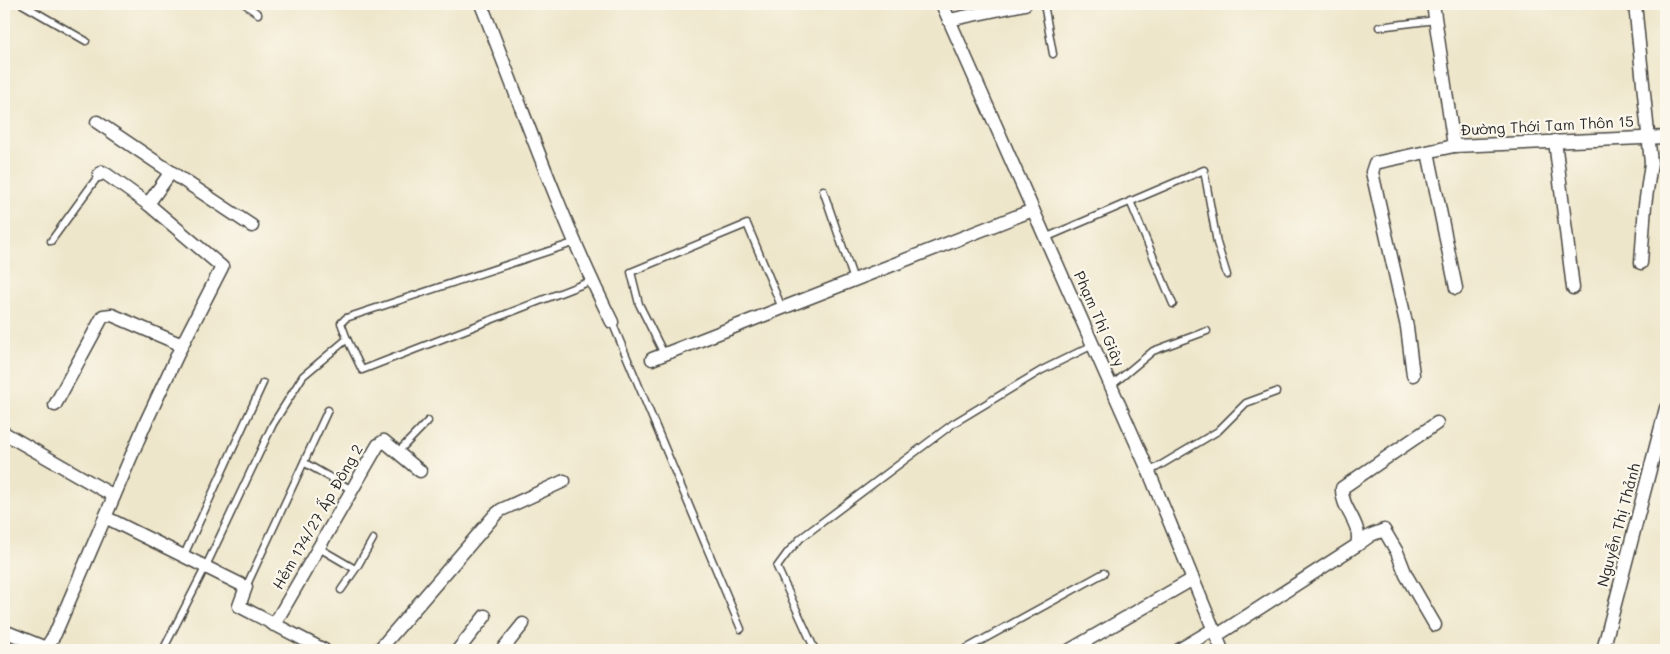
<svg xmlns="http://www.w3.org/2000/svg" width="1670" height="654" font-family="Mali,sans-serif">
  <rect width="100%" height="100%" fill="#fbf7ec"/>
  <filter id="ink" filterUnits="userSpaceOnUse"><feTurbulence type="fractalNoise" baseFrequency=".02" numOctaves="2"/><feDisplacementMap in="SourceGraphic" scale="10" xChannelSelector="R" yChannelSelector="G"/><feConvolveMatrix kernelMatrix="1 2 1 2 8 2 1 2 1" color-interpolation-filters="sRGB"/></filter>
  <filter id="wash" filterUnits="userSpaceOnUse"><feTurbulence type="fractalNoise" baseFrequency=".0096" numOctaves="4" result="noise"/><feDisplacementMap in="SourceGraphic" scale="20" xChannelSelector="R" yChannelSelector="G"/><feGaussianBlur stdDeviation="1.12" result="paint"/><feColorMatrix in="noise" values="0 0 0 0 0 0 0 0 0 0 0 0 0 0 0 0 0 1.4 0 .05"/><feComposite in="paint" operator="in"/></filter>
  <g filter="url(#wash)">
    <rect width="100%" height="100%" fill="#eee6ca"/>
  </g>
  <g filter="url(#ink)">
    <g fill="none" stroke-linecap="round" stroke-linejoin="round">
      <defs>
        <g id="service">
          <polyline points="22,4 86,41"/>
          <polyline points="245,4 258,14"/>
          <polyline points="1044,4 1053,54"/>
          <polyline points="1379,27 1436,20"/>
          <polyline points="823,190 854,280"/>
          <polyline points="1130,201 1173,304"/>
          <polyline points="1045,238 1204,170 1217,243 1227,275"/>
          <polyline points="51,241 99,175"/>
          <polyline points="612,322 741,629"/>
          <polyline points="347,339 362,370 591,281"/>
          <polyline points="664,354 639,304 631,272 747,224 782,308"/>
          <polyline points="1111,386 1153,351 1207,331"/>
          <polyline points="397,453 428,421"/>
          <polyline points="305,463 352,490"/>
          <polyline points="1149,472 1218,431 1246,403 1276,392"/>
          <polyline points="319,548 355,569"/>
          <polyline points="184,555 263,383"/>
          <polyline points="246,587 328,410"/>
          <polyline points="341,590 357,567 373,539"/>
          <polyline points="163,650 206,566 273,424 303,376 347,339 341,323 346,318 576,242"/>
          <polyline points="815,650 777,567 788,552 801,538 954,423 1042,370 1093,345"/>
          <polyline points="964,650 1104,573"/>
        </g>
        <g id="minor">
          <path d="M 481,4 C 523,110 561,220 612,322"/>
          <polyline points="942,4 1149,472 1222,650"/>
          <polyline points="1433,4 1454,146"/>
          <polyline points="1635,4 1651,163 1645,205 1641,263"/>
          <polyline points="949,20 1025,4"/>
          <polyline points="97,122 171,172"/>
          <polyline points="1555,141 1573,288"/>
          <polyline points="1428,152 1456,288"/>
          <polyline points="99,175 102,172 106,174 148,204"/>
          <polyline points="652,359 1033,210"/>
          <polyline points="1413,375 1407,327 1372,172 1375,163 1454,146 1666,137"/>
          <polyline points="55,405 103,316 112,315 182,345"/>
          <polyline points="4,433 114,496"/>
          <polyline points="105,517 246,587 239,606 324,650"/>
          <polyline points="1357,545 1371,535 1384,530 1397,552 1406,575 1435,625"/>
          <polyline points="274,625 378,445 384,441 420,471"/>
          <polyline points="4,631 46,648 55,634 145,424 182,345 222,267 148,204 171,172 252,226"/>
          <path d="M 1216,636 L 1357,545 C 1363,523 1341,510 1342,488 L 1437,423"/>
          <polyline points="379,650 495,515 501,510 564,481"/>
          <polyline points="458,650 485,616"/>
          <polyline points="502,650 523,624"/>
          <polyline points="1070,650 1193,579"/>
          <polyline points="1179,650 1214,629"/>
          <polyline points="1603,650 1666,408"/>
        </g>
      </defs>
      <use href="#service" stroke="#484743" stroke-width="9"/>
      <use href="#minor" stroke="#484743" stroke-width="15"/>
      <use href="#service" stroke="#fff" stroke-width="6"/>
      <use href="#minor" stroke="#fff" stroke-width="12"/>
    </g>
  </g>
  <g text-anchor="middle" stroke-width="4.5" stroke-linejoin="round" paint-order="stroke">
    <g font-size="15" fill="#2b2b2b" stroke="#fbf7ec">
      <text transform="translate(1547 126) rotate(-3)" y="5">Đường Thới Tam Thôn 15</text>
      <text transform="translate(1099 319) rotate(66)" y="5">Phạm Thị Giây</text>
      <text transform="translate(318 517) rotate(-60)" y="5">Hẻm 174/27 Ấp Đông 2</text>
      <text transform="translate(1619 525) rotate(-75)" y="5">Nguyễn Thị Thảnh</text>
    </g>
  </g>
  <rect width="1670" height="654" fill="none" stroke="#fbf7ec" stroke-width="20"/>
</svg>
